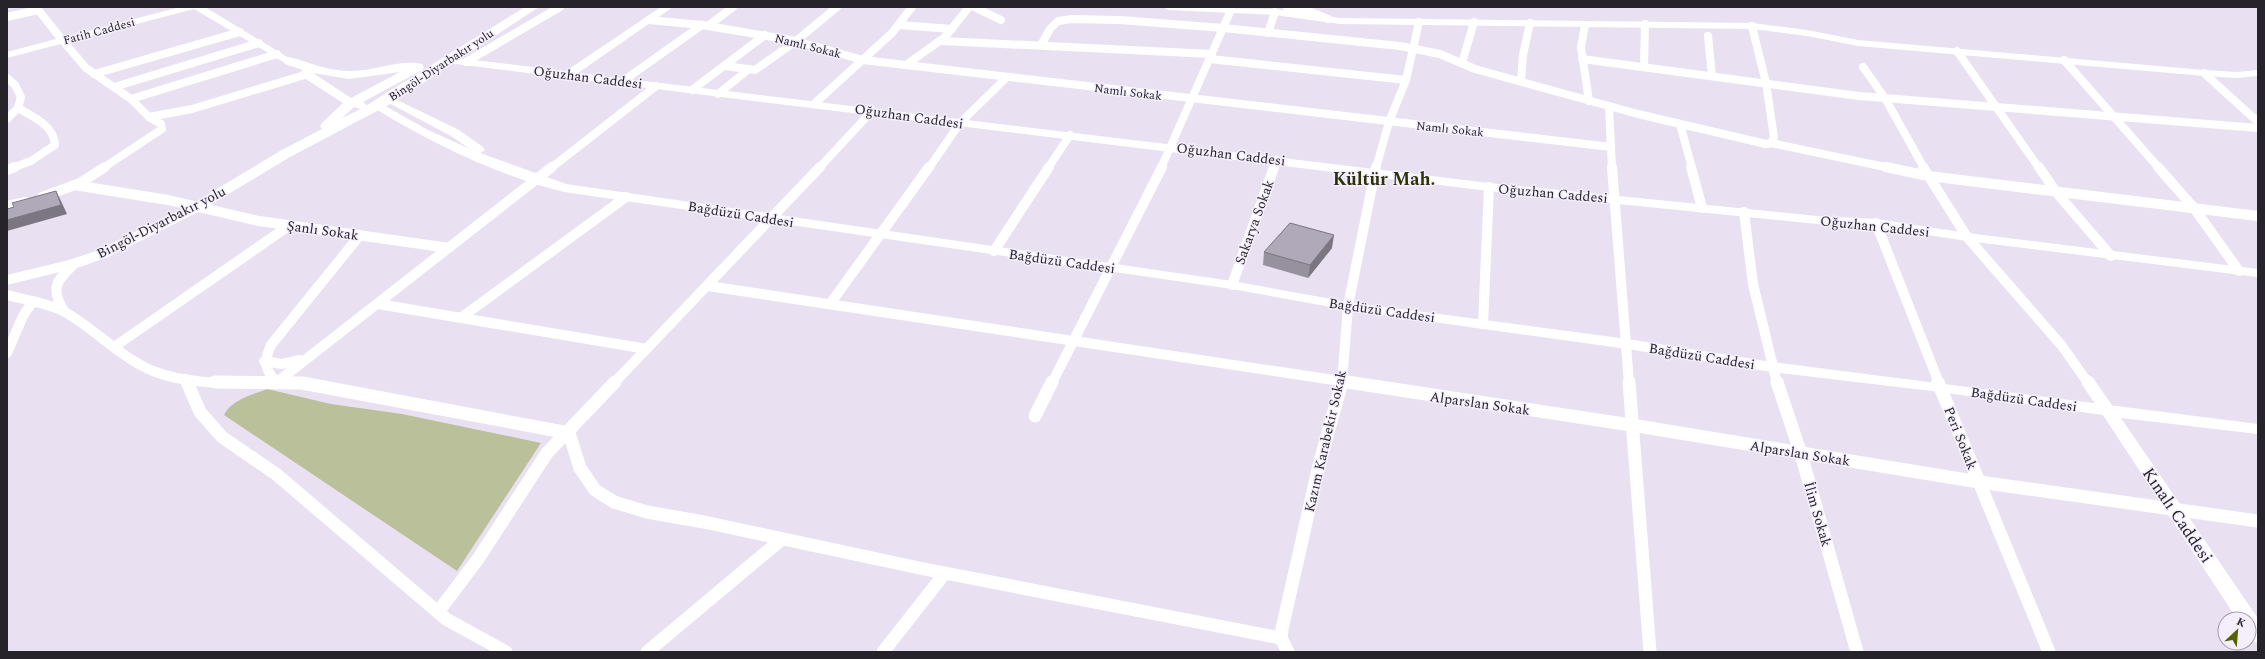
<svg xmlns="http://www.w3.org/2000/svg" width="2265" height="659" font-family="Spectral,serif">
  <rect width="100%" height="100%" fill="#e9e1f2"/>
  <path fill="#b9c09a" d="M 267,389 L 331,404 L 402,414 L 541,443 L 457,571 L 224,415 C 231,400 252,395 267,389 Z"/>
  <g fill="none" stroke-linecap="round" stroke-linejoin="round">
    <g stroke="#fff" stroke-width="8">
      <polyline points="974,7 1001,20"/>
      <polyline points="1287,7 1311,12 1328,19"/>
      <polyline points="7,17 38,10"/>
      <polyline points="649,20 702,25 796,41 863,60 1611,147"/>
      <polyline points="899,25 952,29"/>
      <polyline points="1585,25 1581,47 1589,101"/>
      <polyline points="708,26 733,7"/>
      <polyline points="1268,33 1275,12"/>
      <polyline points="1708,36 1712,76"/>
      <polyline points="63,41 86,68 131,99 149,117 161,124 162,129 103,168"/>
      <polyline points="941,41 1212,54"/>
      <polyline points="1041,45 1050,29 1058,21 1072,19 1120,20 1223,28 1400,46 1440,54 1475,69 1638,114 1766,144 1771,143 1774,137 1766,83 1752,26"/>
      <polyline points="1957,51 2039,168"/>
      <polyline points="1210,59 1406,80"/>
      <polyline points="1582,59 1859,96 2258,128"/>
      <polyline points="2064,60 2159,168"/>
      <polyline points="466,62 560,7"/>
      <polyline points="1462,63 1474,22"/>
      <polyline points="906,65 945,37 969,7"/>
      <polyline points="725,66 755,70 796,41 837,7"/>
      <polyline points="1644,67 1645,24"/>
      <polyline points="1863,67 1885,98 1924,168"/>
      <polyline points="2204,73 2258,122"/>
      <polyline points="94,74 240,32"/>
      <polyline points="7,78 15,85 21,97 18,108 7,119"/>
      <polyline points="623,81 702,25"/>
      <polyline points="1521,81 1523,55 1530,23"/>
      <polyline points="114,87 259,43"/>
      <polyline points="692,90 765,35"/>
      <polyline points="718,94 749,69"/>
      <polyline points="131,99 277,54"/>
      <polyline points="814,104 892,33 912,7"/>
      <polyline points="1609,107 1612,168"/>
      <polyline points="149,117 192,109 308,74"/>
      <polyline points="1680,124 1692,168"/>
      <polyline points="1771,143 1890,168"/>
      <path d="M 12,168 L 31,161 L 55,145 C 54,125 33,117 18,108"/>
      <polyline points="551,168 656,86"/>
      <polyline points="819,168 872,111"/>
      <polyline points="929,168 960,123 1006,78"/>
      <polyline points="1048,168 1070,135"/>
      <polyline points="1161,168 1231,10 1221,7"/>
      <polyline points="1274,168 1277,160"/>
      <polyline points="1376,168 1389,122 1406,80 1419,22"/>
    </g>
    <g stroke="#fff" stroke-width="10">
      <polyline points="1612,167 1629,383"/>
      <polyline points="1691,167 1702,208"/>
      <polyline points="1886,167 1928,176 2258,216"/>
      <polyline points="1923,167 1967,237 2062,346 2088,383"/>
      <polyline points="2039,167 2056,192 2111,256"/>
      <polyline points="2158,167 2194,208 2239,271"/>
      <polyline points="7,170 15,167"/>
      <polyline points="74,185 168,200 259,221 449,248"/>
      <polyline points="42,197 80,183 105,167"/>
      <polyline points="7,206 26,202"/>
      <polyline points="1744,212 1753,284 1777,383"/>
      <polyline points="1876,223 1939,383"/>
      <path d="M 360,235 L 271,345 C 264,361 264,370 277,382 L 552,167"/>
      <polyline points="994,251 1049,167"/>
      <polyline points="1232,285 1274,167"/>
      <polyline points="708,286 1354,383"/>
      <path d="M 7,295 C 22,299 52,304 65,312 C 96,330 120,357 153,371 C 201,390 254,379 303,383"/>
      <polyline points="378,304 647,349"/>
      <polyline points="830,304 929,167"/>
      <path d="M 64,311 C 50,288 56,281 74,264"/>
      <polyline points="462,317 626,197"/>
      <polyline points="1483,324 1489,187"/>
      <polyline points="114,347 290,225"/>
      <polyline points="7,353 23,316 33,301"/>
      <polyline points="264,361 282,364 300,360"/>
      <polyline points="186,379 188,383"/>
      <polyline points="614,383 820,167"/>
      <polyline points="1052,383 1162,167"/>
      <polyline points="1342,383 1348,306 1376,167"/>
    </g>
    <g stroke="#fff" stroke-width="13">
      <polyline points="187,382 200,412 222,437 276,474 446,619 506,652"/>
      <polyline points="215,382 302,383 569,433"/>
      <polyline points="1347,382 1631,425 1979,482 2258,521"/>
      <polyline points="1629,382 1650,652"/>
      <polyline points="1777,382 1801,454 1857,652"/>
      <polyline points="1938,382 2049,652"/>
      <polyline points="2088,382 2108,411"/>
      <polyline points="1035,416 1052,382"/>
      <polyline points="569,433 580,468 595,490 614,502 647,512 704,522 924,569 1281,638"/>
      <polyline points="438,612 478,559 547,453 615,382"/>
      <polyline points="647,652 782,539"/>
      <polyline points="883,652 945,573"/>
      <polyline points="1288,652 1281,638 1282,629 1319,465 1342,382"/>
    </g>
    <g fill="#fff" fill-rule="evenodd">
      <polygon points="31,7 41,7 65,37 180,7 205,7 294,61 293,63 285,63 194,9 7,58 7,52 56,39"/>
      <polygon points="661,7 673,7 578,73 1489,183 1817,216 1876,219 1967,233 2258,269 2258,277 1967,241 1876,227 1817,224 1489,191 567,78 448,63 443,60 448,57 566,71"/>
      <polygon points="1163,7 1275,9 1340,18 1752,23 1807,30 1858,40 2204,70 2237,72 2258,70 2258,76 2237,78 2204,76 1858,46 1807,36 1752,29 1340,24 1275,15 1168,10"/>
      <path d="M 389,96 L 459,130 L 483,147 L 485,150 L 480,153 L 566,184 L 1232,281 L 1348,302 L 1627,339 L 1772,362 L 2258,424 L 2258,434 L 2121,418 L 2255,614 L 2258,619 L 2258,643 C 2245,639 2249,631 2249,619 L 2237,619 L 2103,415 L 1940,392 L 1772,372 L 1627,349 L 1348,310 L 1232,289 L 564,192 C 499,176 431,143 374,108 L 372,106 L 374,104 L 382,104 L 426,129 L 470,149 L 451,136 L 385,101 L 383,99 L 385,97 Z"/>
    </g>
    <path fill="#fff" fill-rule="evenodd" d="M 525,7 L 539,7 L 394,102 L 290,157 L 202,210 L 108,257 L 80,267 L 7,285 L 7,275 L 69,260 L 96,251 L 192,204 L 280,151 L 322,129 L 320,126 L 322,123 L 343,103 L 301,76 L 299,73 L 303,70 L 285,64 L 283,61 L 285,58 L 289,57 C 309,62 328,71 349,71 C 373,72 400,59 422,64 L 424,67 L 422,70 L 363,102 L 367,105 ZM 400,72 L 351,98 L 313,73 L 349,79 ZM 354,107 L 361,109 L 342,118 Z"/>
  </g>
  <polygon fill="#97919f" points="1332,248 1308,278 1263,265 1264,252"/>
  <g fill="#7b7682">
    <polygon points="56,191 61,201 67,214 7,231 7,220"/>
    <polygon points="1334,235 1332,248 1308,278 1310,265"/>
  </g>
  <g fill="#b0a9b9" stroke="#7b7682">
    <polygon points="56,191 61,205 7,220 7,209 14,207 12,203"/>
    <polygon points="1290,223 1334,235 1310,265 1264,252"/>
  </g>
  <g text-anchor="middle" stroke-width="3" stroke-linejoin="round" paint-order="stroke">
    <g font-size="12" fill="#26232a" stroke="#f5effd">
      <text transform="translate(99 31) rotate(-15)" y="4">Fatih Caddesi</text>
      <text transform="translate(808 46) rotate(14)" y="4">Namlı Sokak</text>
      <text transform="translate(441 65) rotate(-33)" y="4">Bingöl-Diyarbakır yolu</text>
      <text transform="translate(1128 92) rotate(7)" y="4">Namlı Sokak</text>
      <text transform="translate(1450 129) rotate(6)" y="4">Namlı Sokak</text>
    </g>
    <g font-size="14" fill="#26232a" stroke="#f5effd">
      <text transform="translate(588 77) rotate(7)" y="5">Oğuzhan Caddesi</text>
      <text transform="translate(909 116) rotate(8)" y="5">Oğuzhan Caddesi</text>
      <text transform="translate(1231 154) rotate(7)" y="5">Oğuzhan Caddesi</text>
      <text transform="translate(1553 193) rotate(5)" y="5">Oğuzhan Caddesi</text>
      <text transform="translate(741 214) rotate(9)" y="5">Bağdüzü Caddesi</text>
      <text transform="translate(161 222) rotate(-27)" y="5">Bingöl-Diyarbakır yolu</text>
      <text transform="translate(1254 222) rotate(-70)" y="5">Sakarya Sokak</text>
      <text transform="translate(1875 226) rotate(6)" y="5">Oğuzhan Caddesi</text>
      <text transform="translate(323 230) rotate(8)" y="5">Şanlı Sokak</text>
      <text transform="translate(1062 261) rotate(8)" y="5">Bağdüzü Caddesi</text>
      <text transform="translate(1382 310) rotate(8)" y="5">Bağdüzü Caddesi</text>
      <text transform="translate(1702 356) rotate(9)" y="5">Bağdüzü Caddesi</text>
      <text transform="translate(2024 399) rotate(8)" y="5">Bağdüzü Caddesi</text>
      <text transform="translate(1480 403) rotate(8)" y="5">Alparslan Sokak</text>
      <text transform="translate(1961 438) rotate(68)" y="5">Peri Sokak</text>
      <text transform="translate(1325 441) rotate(-77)" y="5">Kazım Karabekir Sokak</text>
      <text transform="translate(1800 453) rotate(9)" y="5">Alparslan Sokak</text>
      <text transform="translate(1818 514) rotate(74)" y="5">İlim Sokak</text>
    </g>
    <g font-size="17" fill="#26232a" stroke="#f5effd">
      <text transform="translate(2178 515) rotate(56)" y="6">Kınalı Caddesi</text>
    </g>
    <g font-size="18" font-weight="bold" fill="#2d320a" stroke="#f5effd">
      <text x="1384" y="185">Kültür Mah.</text>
    </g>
  </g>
  <rect width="2265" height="659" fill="none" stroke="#26232a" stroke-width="16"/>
  <g transform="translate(2237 631) rotate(26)"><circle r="19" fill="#f5effd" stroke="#a29da9"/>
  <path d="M0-3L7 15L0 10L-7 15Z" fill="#566100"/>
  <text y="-6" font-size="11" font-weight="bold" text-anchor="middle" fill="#26232a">K</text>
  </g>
</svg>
